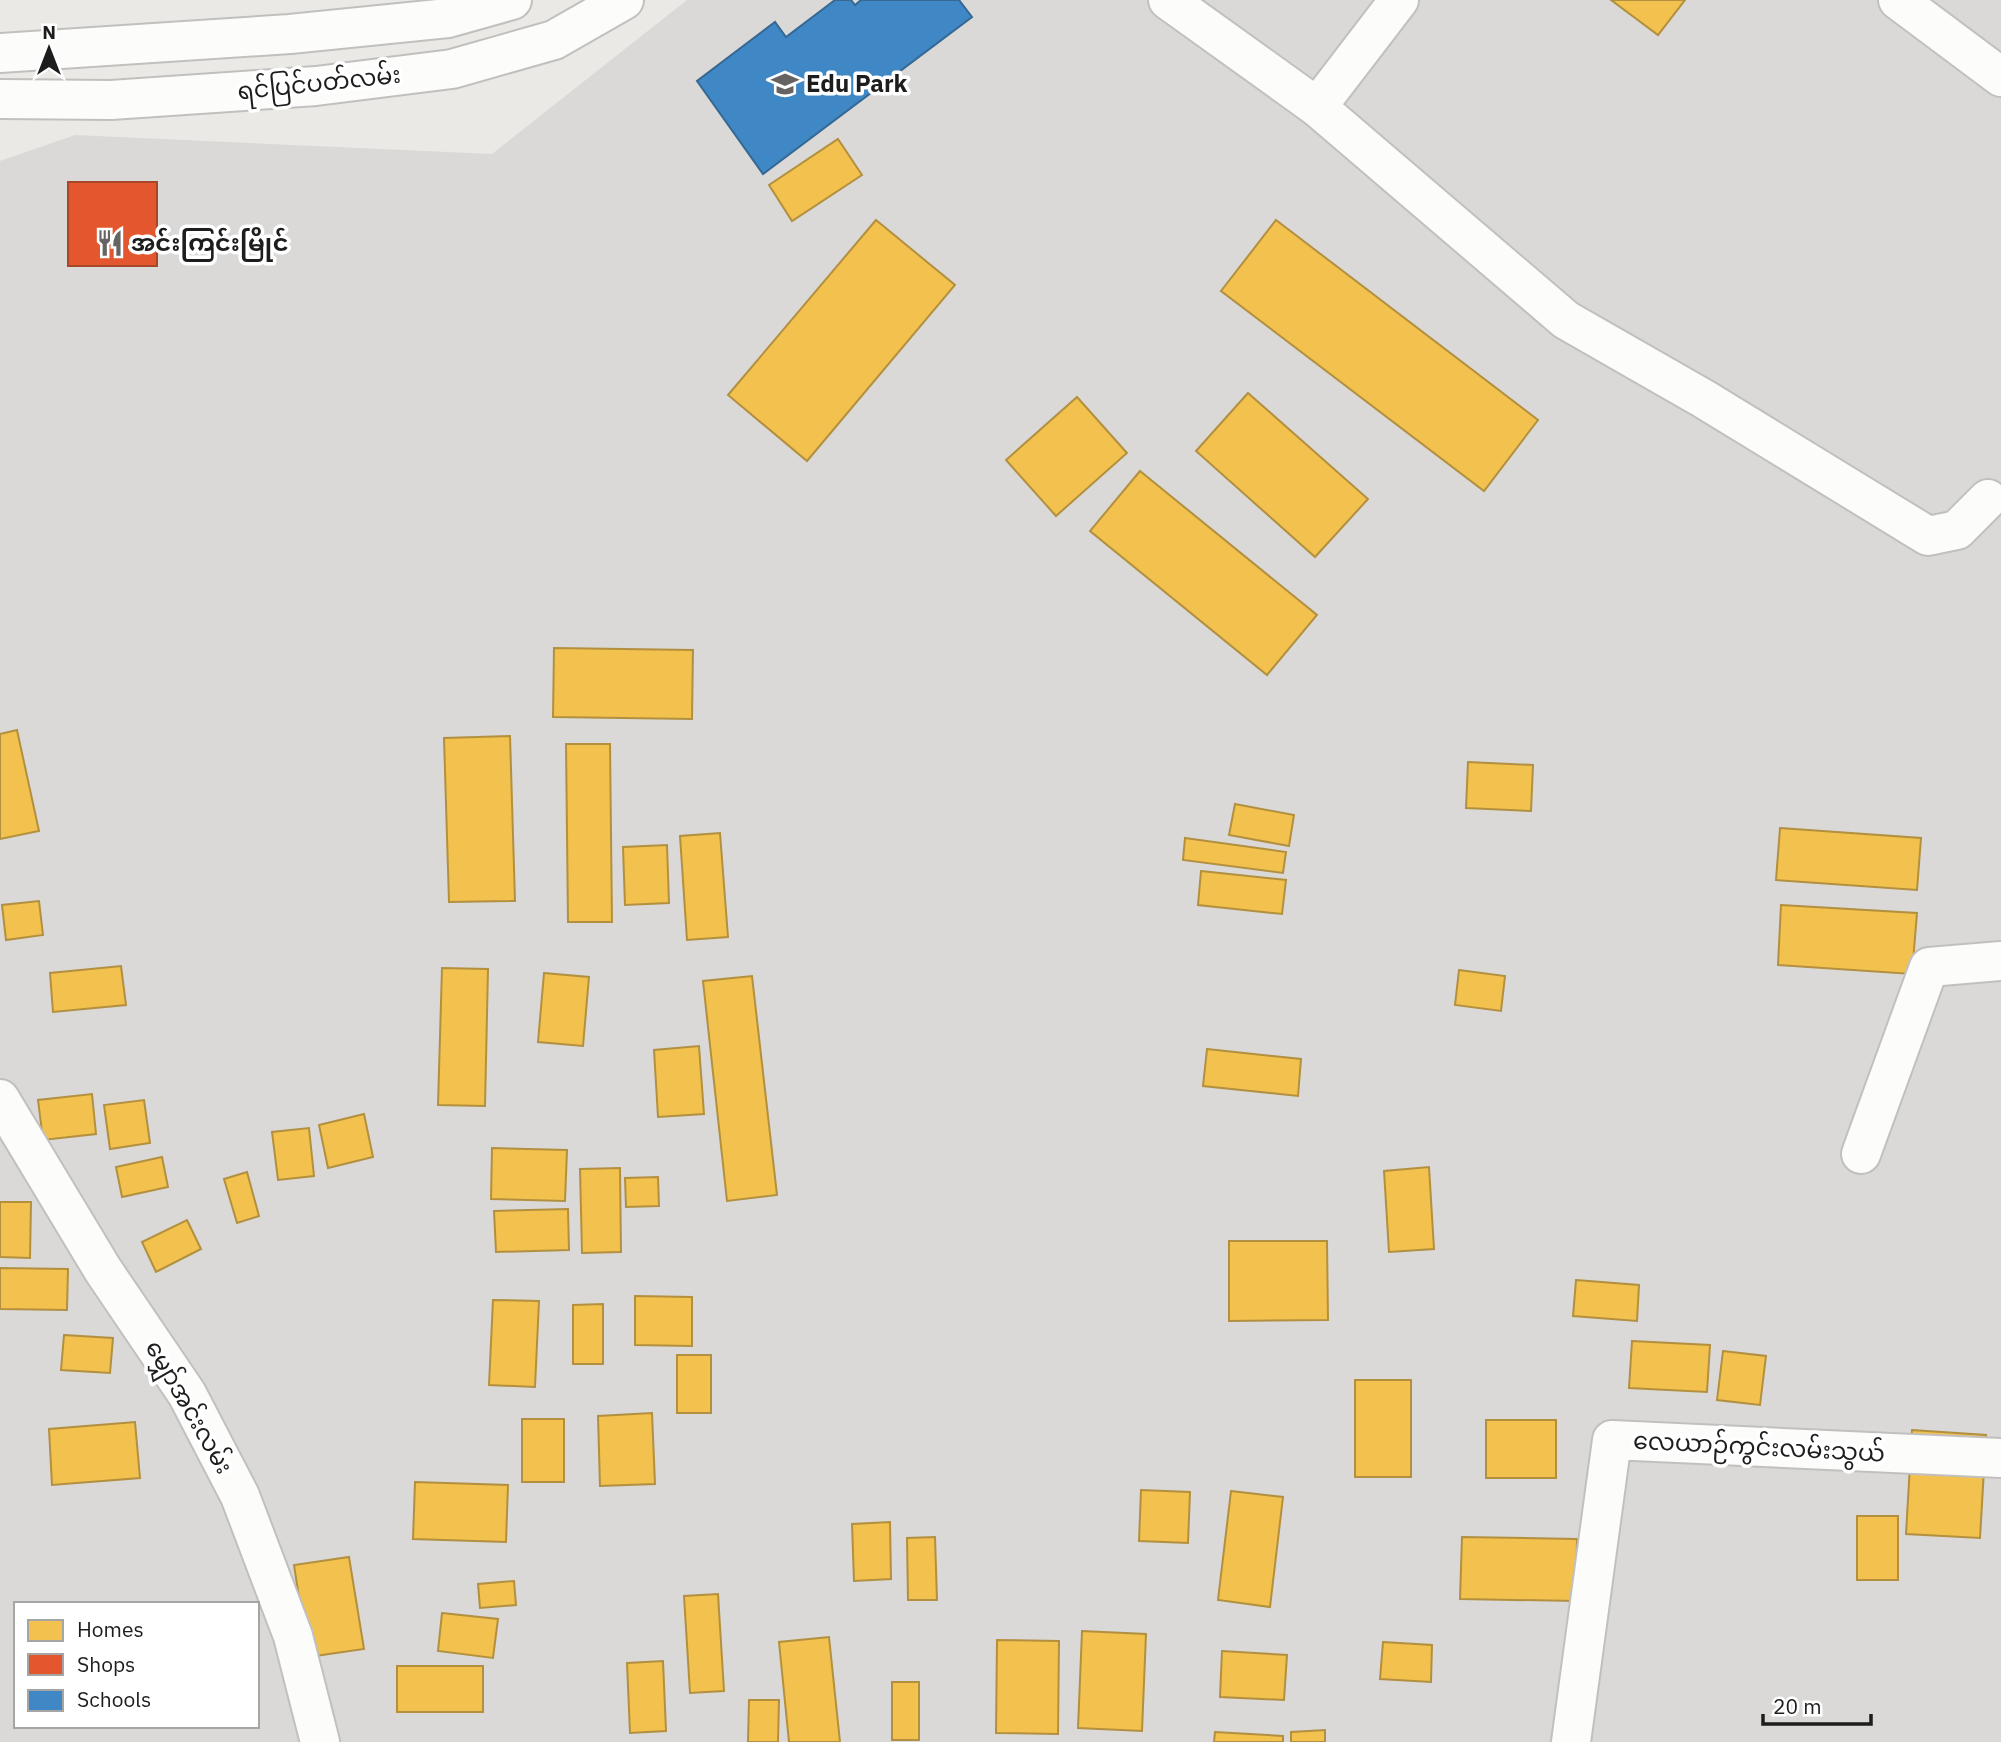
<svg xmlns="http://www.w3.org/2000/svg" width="2001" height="1742" font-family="'IBM Plex Sans','Noto Sans Myanmar',sans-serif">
  <rect width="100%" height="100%" fill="#ebe9e6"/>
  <path fill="#dad9d7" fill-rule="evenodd" d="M 687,0 L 2001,0 L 2001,1742 L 0,1742 L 0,161 L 75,135 L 492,154 ZM 16,1604 L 257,1604 L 257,1726 L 16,1726 Z"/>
  <g fill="#f2c14e" stroke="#b2903f" stroke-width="2">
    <polygon points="1611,0 1685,0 1658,35"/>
    <polygon points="838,139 862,175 792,221 769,185"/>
    <polygon points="876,220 955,285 807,461 728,395"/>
    <polygon points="1276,220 1538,420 1484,491 1221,291"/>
    <polygon points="1248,393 1368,499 1315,557 1196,451"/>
    <polygon points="1077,397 1127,453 1056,516 1006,460"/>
    <polygon points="1140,471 1317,615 1267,675 1090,531"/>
    <polygon points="554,648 693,650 692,719 553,717"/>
    <polygon points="17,730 39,831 0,839 0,734"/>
    <polygon points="510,736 515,901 449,902 444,738"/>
    <polygon points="566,744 610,744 612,922 568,922"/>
    <polygon points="1468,762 1533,765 1531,811 1466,808"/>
    <polygon points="1235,804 1294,815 1289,846 1229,835"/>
    <polygon points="1780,828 1921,838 1917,890 1776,880"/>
    <polygon points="720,833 728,937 687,940 680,836"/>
    <polygon points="1185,838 1286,852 1283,873 1183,860"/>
    <polygon points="667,845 669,903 625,905 623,847"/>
    <polygon points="1201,871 1286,880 1282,914 1198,905"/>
    <polygon points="39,901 43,935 6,940 2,905"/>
    <polygon points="1781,905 1917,913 1912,974 1778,965"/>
    <polygon points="121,966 126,1005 53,1012 50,973"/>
    <polygon points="442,968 488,969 485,1106 438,1105"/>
    <polygon points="1459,970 1505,976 1501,1011 1455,1005"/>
    <polygon points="544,973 589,977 583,1046 538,1042"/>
    <polygon points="752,976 777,1195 727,1201 703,981"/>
    <polygon points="699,1046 704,1114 658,1117 654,1050"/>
    <polygon points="1207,1049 1301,1059 1298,1096 1203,1086"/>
    <polygon points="92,1094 96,1134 43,1140 38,1100"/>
    <polygon points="144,1100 150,1143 110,1149 104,1105"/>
    <polygon points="364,1114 373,1157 328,1168 319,1125"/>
    <polygon points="309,1128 314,1176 278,1180 272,1132"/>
    <polygon points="492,1148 567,1150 565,1201 491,1199"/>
    <polygon points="162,1157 168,1187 122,1197 116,1167"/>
    <polygon points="1429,1167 1434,1249 1389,1252 1384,1171"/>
    <polygon points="620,1168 621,1252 582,1253 580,1169"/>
    <polygon points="247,1172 259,1216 237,1223 224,1179"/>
    <polygon points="658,1177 659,1206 626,1207 625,1178"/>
    <polygon points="0,1202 31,1202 30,1258 0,1257"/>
    <polygon points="568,1209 569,1250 496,1252 494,1211"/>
    <polygon points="187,1220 201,1249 156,1272 142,1242"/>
    <polygon points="1229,1241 1327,1241 1328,1320 1229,1321"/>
    <polygon points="0,1268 68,1269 67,1310 0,1309"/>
    <polygon points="1576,1280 1639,1285 1637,1321 1573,1316"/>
    <polygon points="635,1296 692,1297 692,1346 635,1345"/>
    <polygon points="493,1300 539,1301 535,1387 489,1385"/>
    <polygon points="603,1304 603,1364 573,1364 573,1305"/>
    <polygon points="64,1335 113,1338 110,1373 61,1370"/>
    <polygon points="1632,1341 1710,1345 1707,1392 1629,1388"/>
    <polygon points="1723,1351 1766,1356 1760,1405 1717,1400"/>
    <rect x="677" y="1355" width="34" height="58"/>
    <rect x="1355" y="1380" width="56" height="97"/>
    <polygon points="652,1413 655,1484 600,1486 598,1416"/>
    <rect x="522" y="1419" width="42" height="63"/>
    <rect x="1486" y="1420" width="70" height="58"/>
    <polygon points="135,1422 140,1478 52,1485 49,1429"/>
    <polygon points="1912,1430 1986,1435 1980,1538 1906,1534"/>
    <polygon points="415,1482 508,1485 506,1542 413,1539"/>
    <polygon points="1141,1490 1190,1492 1188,1543 1139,1541"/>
    <polygon points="1231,1491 1283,1497 1270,1607 1218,1600"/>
    <rect x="1857" y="1516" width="41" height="64"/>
    <polygon points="890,1522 891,1579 854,1581 852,1524"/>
    <polygon points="935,1537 937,1600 908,1600 907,1538"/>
    <polygon points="1462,1537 1577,1539 1576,1601 1460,1599"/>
    <polygon points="349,1557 364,1649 308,1657 294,1565"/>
    <polygon points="514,1581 516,1605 480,1608 478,1584"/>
    <polygon points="718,1594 724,1691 690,1693 684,1596"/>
    <polygon points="442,1613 498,1619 493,1658 438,1651"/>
    <polygon points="1082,1631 1146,1634 1142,1731 1078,1728"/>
    <polygon points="829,1637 840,1742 789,1742 779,1642"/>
    <polygon points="997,1640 1059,1641 1058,1734 996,1733"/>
    <polygon points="1383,1642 1432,1645 1431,1682 1380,1679"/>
    <polygon points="1222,1651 1287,1655 1284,1700 1220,1697"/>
    <polygon points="663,1661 666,1731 630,1733 627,1663"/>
    <rect x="397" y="1666" width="86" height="46"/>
    <rect x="892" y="1682" width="27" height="58"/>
    <polygon points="749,1700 779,1700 778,1742 748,1742"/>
    <polygon points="1325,1730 1325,1742 1291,1742 1291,1732"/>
    <polygon points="1215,1732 1283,1736 1283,1742 1214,1742"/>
  </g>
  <rect fill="#e4572e" stroke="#a84629" stroke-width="2" x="68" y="182" width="89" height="84"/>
  <polygon fill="#3f88c5" stroke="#356893" stroke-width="2" points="835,0 851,0 855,5 861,0 959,0 972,17 763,174 697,81 775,22 786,37"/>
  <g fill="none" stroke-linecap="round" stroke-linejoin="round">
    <defs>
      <g id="minor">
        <polyline points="1168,0 1317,107 1566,320 1704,399 1928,536 1957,530 1988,499"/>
        <polyline points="1898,0 2001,77"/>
        <polyline points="0,53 290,34 448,18 512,0"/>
        <polyline points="0,99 111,100 316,86 452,69 554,40 624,0"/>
        <polyline points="1317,107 1399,0"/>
        <polyline points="0,1099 103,1270 187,1394 240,1496 293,1636 320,1742"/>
        <polyline points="1861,1154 1929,967 2001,961"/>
        <polyline points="1571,1742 1612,1440 2001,1458"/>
      </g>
    </defs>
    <use href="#minor" stroke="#c1c0be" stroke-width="42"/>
    <use href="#minor" stroke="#fcfcfb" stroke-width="38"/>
  </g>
  <defs>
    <symbol id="school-bare" viewBox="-9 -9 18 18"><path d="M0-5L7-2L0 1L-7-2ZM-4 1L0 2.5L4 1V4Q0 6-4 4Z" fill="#656463" stroke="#fff" stroke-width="2.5" paint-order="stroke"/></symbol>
    <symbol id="restaurant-bare" viewBox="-9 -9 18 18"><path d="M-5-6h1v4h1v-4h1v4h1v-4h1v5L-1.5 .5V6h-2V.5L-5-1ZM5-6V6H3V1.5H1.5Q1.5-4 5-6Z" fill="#656463" stroke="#fff" stroke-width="2.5" paint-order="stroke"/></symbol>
  </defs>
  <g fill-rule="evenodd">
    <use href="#school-bare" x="766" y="65" width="38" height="38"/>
    <use href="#restaurant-bare" x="91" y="224" width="38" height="38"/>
  </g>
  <g text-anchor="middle" stroke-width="7" stroke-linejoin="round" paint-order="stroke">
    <g font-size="24" fill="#1d1d1d" stroke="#fff">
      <text transform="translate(319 83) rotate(-6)" y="8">ရင်ပြင်ပတ်လမ်း</text>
      <text transform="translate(189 1407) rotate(60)" y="8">မျှော်အင်းလမ်း</text>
      <text transform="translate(1759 1447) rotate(3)" y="8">လေယာဉ်ကွင်းလမ်းသွယ်</text>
    </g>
    <g font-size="24" font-weight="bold" fill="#1d1d1d" stroke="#fff" text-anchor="start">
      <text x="806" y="92">Edu Park</text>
      <text x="131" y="251">အင်းကြင်းမြိုင်</text>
    </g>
  </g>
  <rect x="14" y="1602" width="245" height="126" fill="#ffffff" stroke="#a5a5a5" stroke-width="2"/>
  <rect x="28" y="1620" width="35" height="21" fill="#f2c14e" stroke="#a5a5a5" stroke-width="2"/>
  <text x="77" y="1637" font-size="21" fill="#1d1d1d">Homes</text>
  <rect x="28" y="1654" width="35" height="21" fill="#e4572e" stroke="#a5a5a5" stroke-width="2"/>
  <text x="77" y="1672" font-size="21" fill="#1d1d1d">Shops</text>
  <rect x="28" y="1690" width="35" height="21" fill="#3f88c5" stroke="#a5a5a5" stroke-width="2"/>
  <text x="77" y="1707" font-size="21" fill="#1d1d1d">Schools</text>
  <g transform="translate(49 49)" stroke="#ffffff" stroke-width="5" paint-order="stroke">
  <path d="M0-5L12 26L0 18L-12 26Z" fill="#1d1d1d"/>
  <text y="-10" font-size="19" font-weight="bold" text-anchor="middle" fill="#1d1d1d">N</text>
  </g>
  <path d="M1763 1714v10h108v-10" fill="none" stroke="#1d1d1d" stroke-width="3.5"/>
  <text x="1773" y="1714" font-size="21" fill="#1d1d1d" stroke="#ffffff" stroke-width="5" paint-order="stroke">20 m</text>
</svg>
